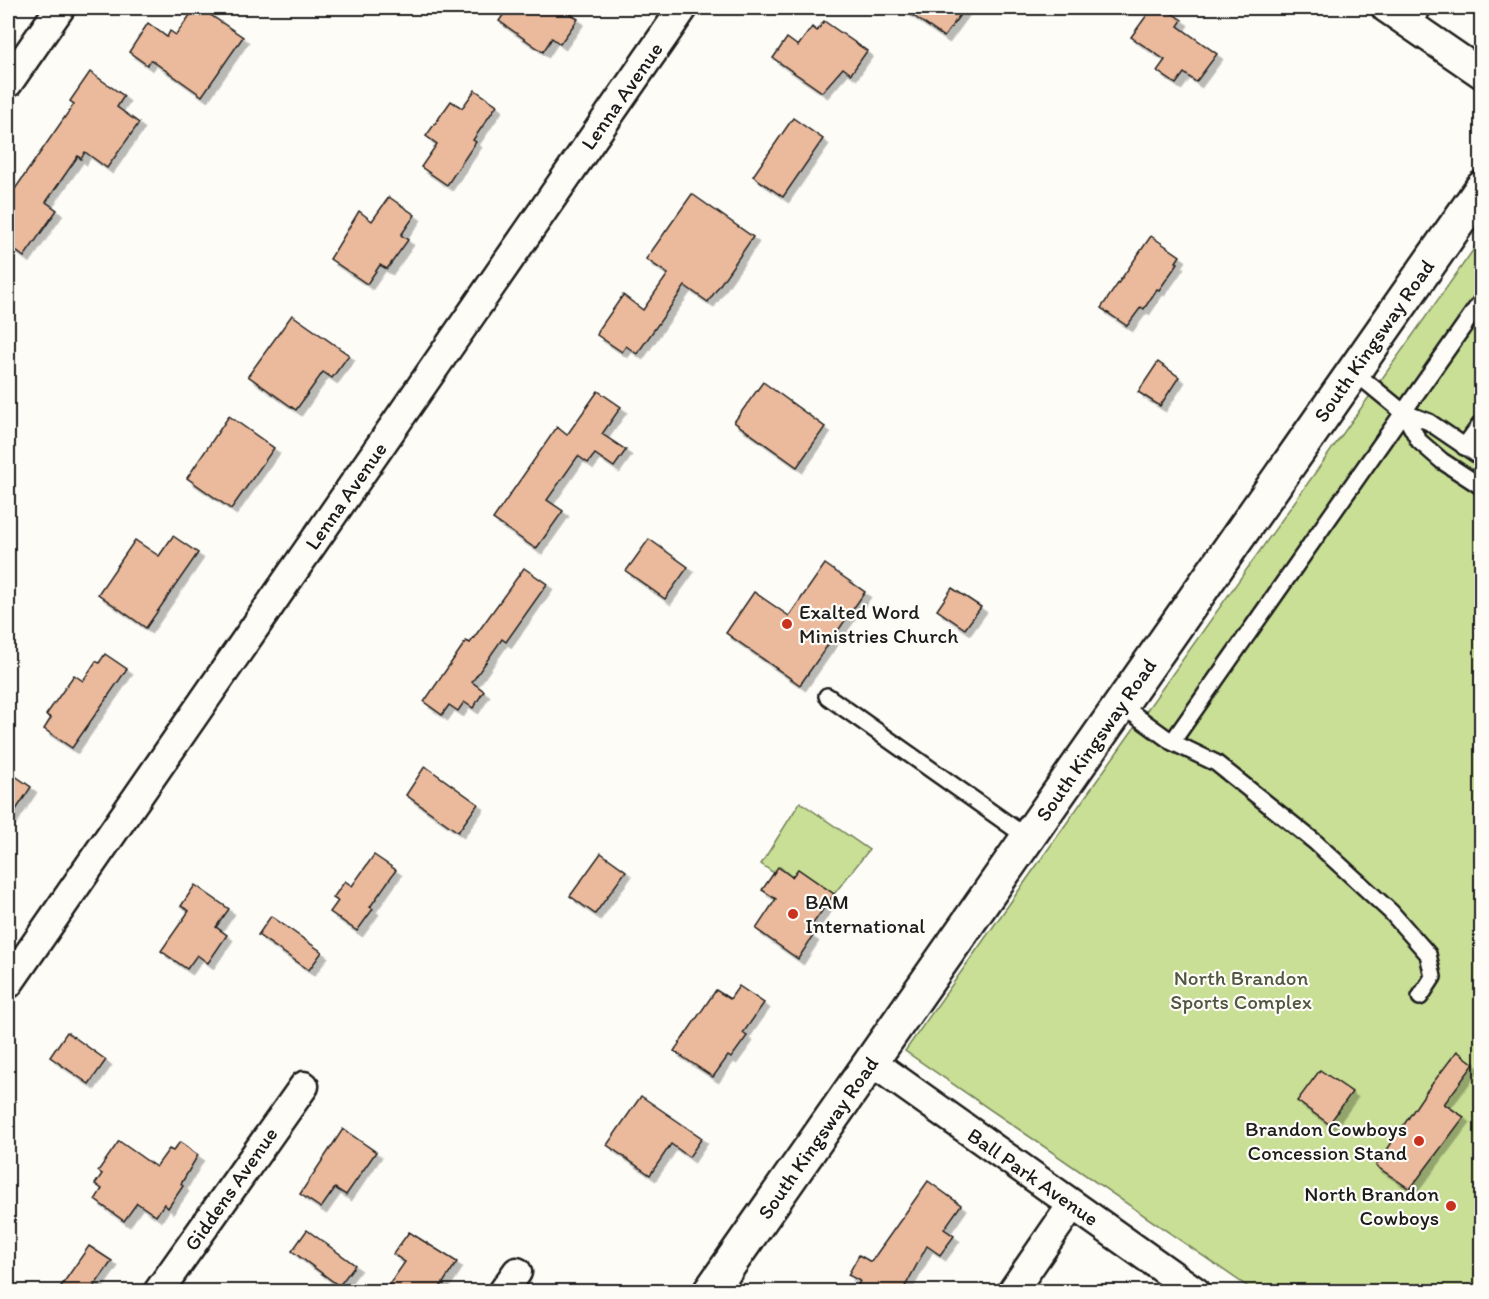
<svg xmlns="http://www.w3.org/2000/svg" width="1489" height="1299" font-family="Itim,sans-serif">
  <defs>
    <filter id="shadow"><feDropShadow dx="5.5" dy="5.5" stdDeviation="0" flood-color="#0004"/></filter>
  </defs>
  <rect width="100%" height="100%" fill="#fdfcf7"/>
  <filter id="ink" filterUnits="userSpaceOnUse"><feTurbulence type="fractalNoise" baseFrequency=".0167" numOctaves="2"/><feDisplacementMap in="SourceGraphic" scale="12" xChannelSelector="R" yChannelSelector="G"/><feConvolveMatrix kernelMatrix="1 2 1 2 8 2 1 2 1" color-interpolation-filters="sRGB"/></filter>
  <g filter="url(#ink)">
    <g fill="#c8df95" stroke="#727e58" stroke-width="1.5">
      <polygon points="1481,239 1481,1291 1254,1291 905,1051"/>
      <polygon points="800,802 869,850 834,894 798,869 792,877 780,867 774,873 761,864"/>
    </g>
    <g fill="#ebba9c" stroke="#1c1c1c" stroke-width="1.5" filter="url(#shadow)">
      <polygon points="195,8 200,8 243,37 202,96 151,60 147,65 129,52 148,23 167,37 170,31 176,35"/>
      <polygon points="508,8 561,8 578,19 560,44 552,38 543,52 499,21"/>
      <polygon points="902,8 965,8 944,37"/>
      <polygon points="1152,8 1164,8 1182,20 1178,26 1217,54 1196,82 1184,73 1176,84 1157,71 1165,60 1131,37"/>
      <polygon points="824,21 867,51 851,74 843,68 822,92 773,58 787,38 798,46 812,27 817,31"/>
      <polygon points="90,72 124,96 117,107 139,123 107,168 85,152 81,159 78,156 46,202 57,210 24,257 8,245 8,199 74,104 70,101"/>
      <polygon points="475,90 497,105 473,140 476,142 447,185 421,167 437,144 426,136 451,101 462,108"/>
      <polygon points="793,118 823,139 783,197 753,176"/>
      <polygon points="692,194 753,237 708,302 685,286 637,354 626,346 622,352 597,335 600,328 623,295 643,310 668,274 646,259"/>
      <polygon points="389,197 415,215 401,235 408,240 387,269 380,265 367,284 330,259 359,211 372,221"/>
      <polygon points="1151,236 1180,256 1176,262 1178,263 1159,290 1157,289 1144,309 1141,307 1127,326 1101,308"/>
      <polygon points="292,315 349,355 332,378 323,372 296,410 248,376"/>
      <polygon points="1158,362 1179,377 1160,406 1138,392"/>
      <polygon points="763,382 825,427 797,467 734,422"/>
      <polygon points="598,391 621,407 602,434 626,450 614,467 595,454 588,463 578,456 547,500 563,511 536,549 493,519 557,427 567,435"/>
      <polygon points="229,416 274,448 231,509 187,478"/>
      <polygon points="173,536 198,553 146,628 98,594 135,540 159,556"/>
      <polygon points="649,539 688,567 665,599 626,571"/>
      <polygon points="825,564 865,592 800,685 726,633 754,592 789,616"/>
      <polygon points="524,568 547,584 506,642 502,639 472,682 484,691 473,708 464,702 458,711 449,705 442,715 424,702 466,641 470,643"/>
      <polygon points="952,588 981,607 965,629 937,610"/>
      <polygon points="105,654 127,669 72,748 44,729 51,718 46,715 74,675 83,681 96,661 99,663"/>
      <polygon points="425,766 478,804 458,832 406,795"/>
      <polygon points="8,771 31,787 8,822"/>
      <polygon points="601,853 626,871 595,914 570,896"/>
      <polygon points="374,855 396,870 370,907 373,909 357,931 330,912 338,901 333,898 345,881 352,886"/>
      <polygon points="778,867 792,877 798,869 834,894 807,932 813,936 798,959 756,929 776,899 762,890"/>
      <polygon points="195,885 229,909 216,927 227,935 208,963 197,955 187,969 161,951 189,911 181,906"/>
      <polygon points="271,916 322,952 309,970 258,935"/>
      <polygon points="739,986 764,1003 743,1033 747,1036 731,1058 728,1056 713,1077 674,1051 716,990 730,999"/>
      <polygon points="67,1032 106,1060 89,1084 50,1057"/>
      <polygon points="1457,1051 1474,1064 1444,1104 1464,1117 1410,1189 1376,1166 1426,1092"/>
      <polygon points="1320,1070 1352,1092 1329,1124 1297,1101"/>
      <polygon points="641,1096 702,1138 689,1157 671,1144 650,1175 607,1145"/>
      <polygon points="343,1129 376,1152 346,1195 335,1188 321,1208 300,1194"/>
      <polygon points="119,1141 156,1167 169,1149 173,1151 180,1142 198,1155 181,1184 183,1186 168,1208 164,1204 156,1216 137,1203 124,1221 95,1200 102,1189 95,1184 102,1174 98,1171"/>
      <polygon points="928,1181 961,1205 944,1229 954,1236 940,1255 927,1246 902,1292 854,1292 860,1281 848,1275 859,1255 871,1262"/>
      <polygon points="307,1230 355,1265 339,1286 292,1251"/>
      <polygon points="409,1232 457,1262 437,1292 384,1292 405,1262 393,1254"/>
      <polygon points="89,1246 112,1261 90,1292 57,1292"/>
    </g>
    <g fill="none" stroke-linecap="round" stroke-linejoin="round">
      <defs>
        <g id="lane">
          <polyline points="1411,25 1424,8"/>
          <polyline points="1353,371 1403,412 1419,441 1442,461 1482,487"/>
          <polyline points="1403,412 1429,422 1482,458"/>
          <polyline points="1464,447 1482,422"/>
          <polyline points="827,696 1028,838"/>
          <polyline points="1121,705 1172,742 1482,300"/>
          <polyline points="1172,742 1216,763 1315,842 1391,912 1428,954 1433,977 1420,997"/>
        </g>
        <g id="street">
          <polyline points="1386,8 1482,74"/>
          <polyline points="8,83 60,8"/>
          <polyline points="8,984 683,8"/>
          <polyline points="872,1062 1196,1292"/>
          <polyline points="158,1292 304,1086"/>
          <polyline points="503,1292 517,1272"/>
          <polyline points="1012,1292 1072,1205"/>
        </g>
        <polyline id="secondary" points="710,1292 1482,188"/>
      </defs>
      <use href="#lane" stroke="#1c1c1c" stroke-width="20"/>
      <use href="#street" stroke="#1c1c1c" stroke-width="33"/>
      <use href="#secondary" stroke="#1c1c1c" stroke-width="38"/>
      <use href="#lane" stroke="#fdfcf7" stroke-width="15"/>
      <use href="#street" stroke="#fdfcf7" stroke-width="28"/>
      <use href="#secondary" stroke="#fdfcf7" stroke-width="33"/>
    </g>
  </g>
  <g fill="#c8321e" stroke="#fdfcf7" stroke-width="2">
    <circle cx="787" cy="624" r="6"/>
    <circle cx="793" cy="914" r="6"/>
    <circle cx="1419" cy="1141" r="6"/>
    <circle cx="1451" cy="1206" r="6"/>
  </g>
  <g text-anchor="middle" stroke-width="4.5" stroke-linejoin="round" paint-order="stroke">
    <g font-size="21" fill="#1c1c1c" stroke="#fdfcf7">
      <text transform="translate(622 96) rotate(-55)" y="7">Lenna Avenue</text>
      <text transform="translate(1374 341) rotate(-55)" y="7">South Kingsway Road</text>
      <text transform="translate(346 496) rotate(-55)" y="7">Lenna Avenue</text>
      <text transform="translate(1096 740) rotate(-55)" y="7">South Kingsway Road</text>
      <text transform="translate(818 1138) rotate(-55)" y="7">South Kingsway Road</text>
      <text transform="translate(1033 1177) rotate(35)" y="7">Ball Park Avenue</text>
      <text transform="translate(231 1189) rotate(-55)" y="7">Giddens Avenue</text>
    </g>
    <g font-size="21" fill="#1c1c1c" stroke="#fdfcf7" text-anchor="start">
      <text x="799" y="619">Exalted Word<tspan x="799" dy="24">Ministries Church</tspan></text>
      <text x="805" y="909">BAM<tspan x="805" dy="24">International</tspan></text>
      <text x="1407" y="1136" text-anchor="end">Brandon Cowboys<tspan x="1407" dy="24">Concession Stand</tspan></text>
      <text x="1439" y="1201" text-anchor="end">North Brandon<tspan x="1439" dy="24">Cowboys</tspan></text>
    </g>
    <g font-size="21" fill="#505640" stroke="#fdfcf7">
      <text x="1241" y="985">North Brandon<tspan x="1241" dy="24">Sports Complex</tspan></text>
    </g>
  </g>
  <rect width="1489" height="1299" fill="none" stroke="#fdfcf7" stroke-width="30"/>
  <rect x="15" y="15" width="1459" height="1269" fill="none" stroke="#1c1c1c" stroke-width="2" filter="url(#ink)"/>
</svg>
